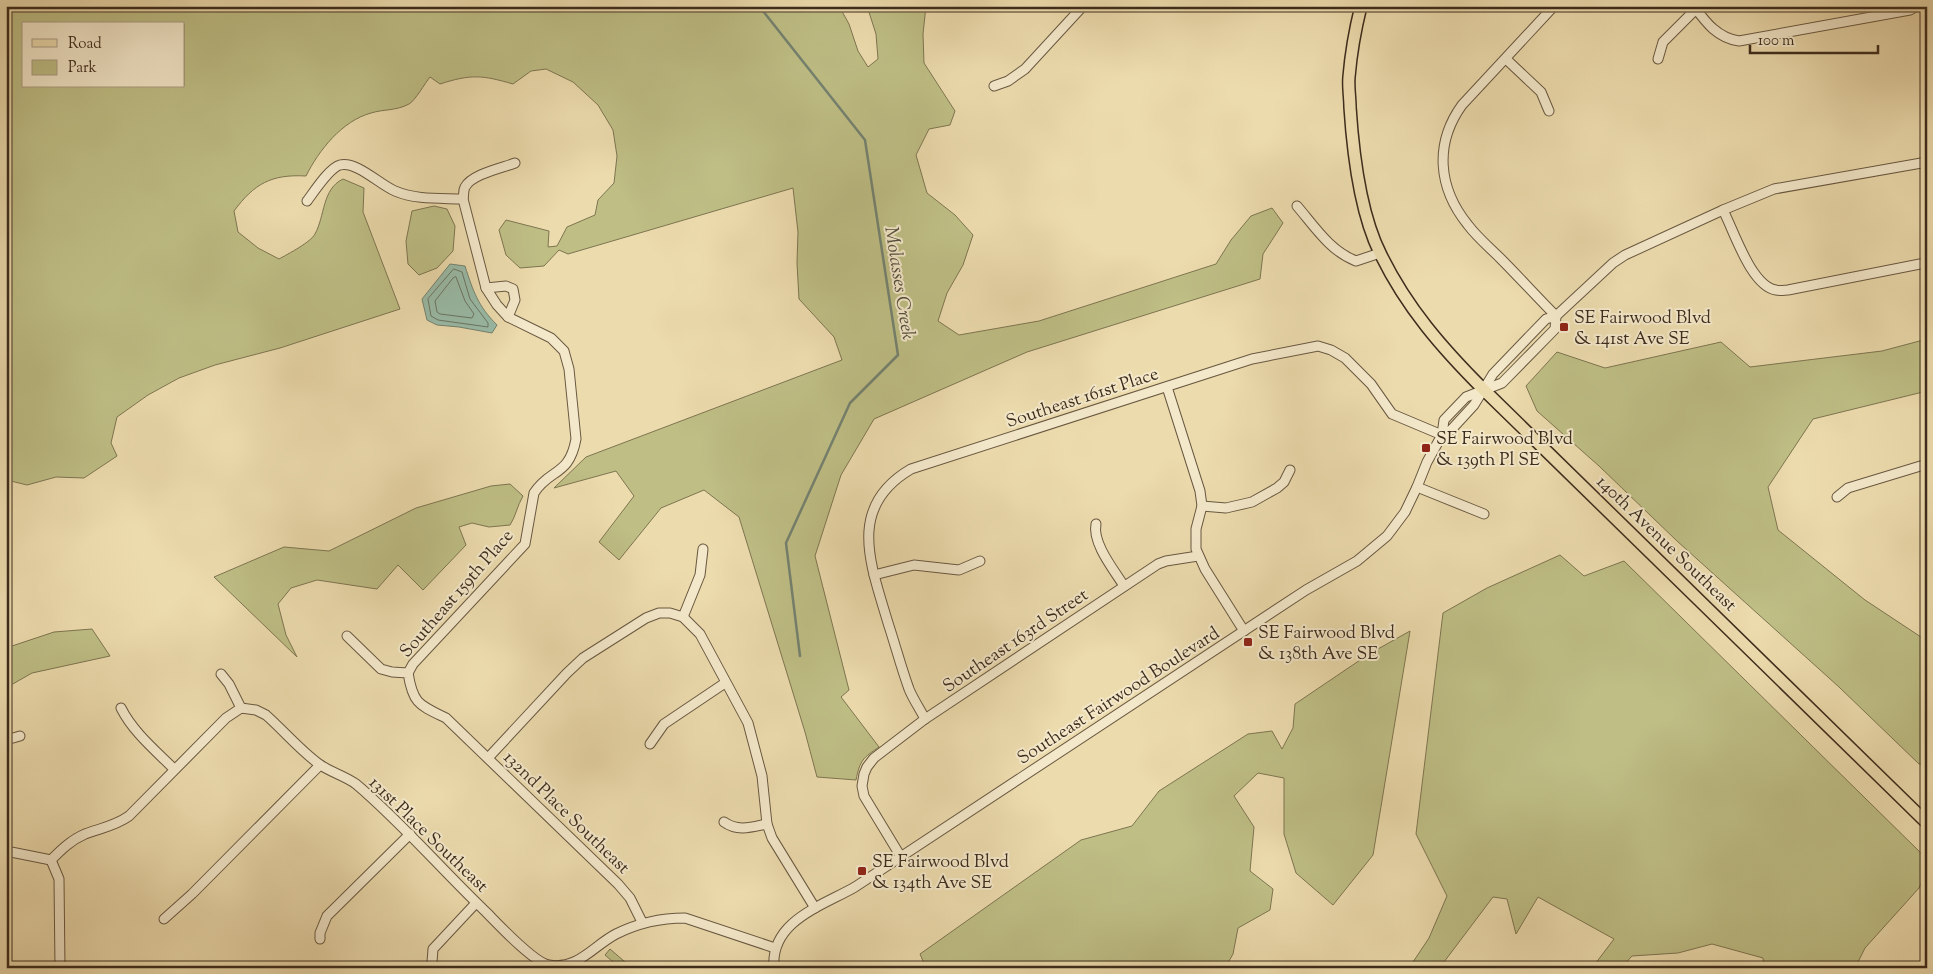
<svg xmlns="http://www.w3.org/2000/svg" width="1933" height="974" font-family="'Sorts Mill Goudy',serif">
  <rect width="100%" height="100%" fill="#ecdbad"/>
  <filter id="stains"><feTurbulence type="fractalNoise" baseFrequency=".004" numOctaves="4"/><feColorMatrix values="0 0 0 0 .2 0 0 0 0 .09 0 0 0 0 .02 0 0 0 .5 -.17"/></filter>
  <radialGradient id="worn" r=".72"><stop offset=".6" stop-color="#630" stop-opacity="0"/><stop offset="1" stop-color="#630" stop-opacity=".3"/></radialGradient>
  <g fill="#bebe85" stroke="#7e7551" fill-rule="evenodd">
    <path d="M 6,6 L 839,6 L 849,24 L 858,51 L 868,67 L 878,59 L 876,34 L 867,6 L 926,6 L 923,34 L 924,63 L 955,111 L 950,125 L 929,129 L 916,155 L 927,193 L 955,215 L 973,235 L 963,265 L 947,293 L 938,321 L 959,335 L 1039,321 L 1216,264 L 1231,240 L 1251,216 L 1272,208 L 1283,223 L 1263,254 L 1260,279 L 1027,352 L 874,419 L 841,475 L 815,556 L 849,690 L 841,697 L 879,747 C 863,758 860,760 856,780 L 817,777 L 805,732 L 739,517 L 704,490 L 661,508 L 619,560 L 599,542 L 634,496 L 616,471 L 554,488 L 586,457 L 842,360 L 834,337 L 799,299 L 797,263 L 798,232 L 793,188 L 568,254 L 559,250 L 544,266 L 520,268 L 506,255 L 499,230 L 506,220 L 549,231 L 548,247 L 557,246 L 567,227 L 595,215 L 598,200 L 614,183 L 617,156 L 613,130 L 598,105 L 573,82 L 546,69 L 531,71 L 513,84 C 482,75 471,74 440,84 L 430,77 C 425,83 415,101 409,104 C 396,111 384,109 371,113 C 342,121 319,150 306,176 C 271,174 254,184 234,211 L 238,232 L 258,248 L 279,259 C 288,254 311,242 315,234 C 325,216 322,189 343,179 L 364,188 L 363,212 L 400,309 L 280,348 L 215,365 L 179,378 L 148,395 L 117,417 L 111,443 L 117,456 L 84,478 L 56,477 L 27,485 L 11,481 L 6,471 ZM 24,24 L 184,24 L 184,86 L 24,86 Z"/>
    <polygon points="434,206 447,209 455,226 453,251 437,268 419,275 408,264 406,241 412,211"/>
    <polygon points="1927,339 1927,391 1813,419 1768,487 1778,530 1865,600 1927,641 1927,765 1919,764 1839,687 1677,541 1599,466 1537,411 1526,386 1557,352 1605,368 1721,342 1750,367 1882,351"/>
    <path d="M 510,484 L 523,496 C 517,506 516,516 510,525 L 489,527 L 472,523 L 459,527 L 466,545 L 423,590 L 398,565 L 377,589 L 317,580 L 291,588 L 278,604 L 286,635 L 297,657 L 214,577 L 284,547 L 329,551 L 416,508 L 491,486 Z"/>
    <polygon points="1560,555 1584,576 1624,561 1925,857 1925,874 1919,888 1865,948 1855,968 1764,968 1763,958 1712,944 1678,953 1632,956 1621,968 1592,968 1614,939 1538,897 1516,934 1507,899 1493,897 1444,962 1411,965 1429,938 1447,896 1416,834 1443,613 1487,588"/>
    <polygon points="92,629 110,656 32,673 11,685 6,684 6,648 54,632"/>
    <polygon points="1410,631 1373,855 1333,905 1296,873 1284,834 1284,778 1258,773 1234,796 1254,827 1250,871 1273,889 1270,910 1238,928 1233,954 1225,968 926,968 920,954 1081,840 1132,826 1159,791 1248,734 1272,731 1282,749 1293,728 1295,704 1369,654"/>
    <polygon points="610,949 632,968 620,968 605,955"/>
  </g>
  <path fill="#99bba7" stroke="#748270" d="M 450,264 L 465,266 C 473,291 478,306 497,325 L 492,333 L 459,327 L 437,325 L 427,320 L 422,299 Z"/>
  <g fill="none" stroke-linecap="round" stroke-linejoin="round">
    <g stroke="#6b7462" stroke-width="1">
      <polygon points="454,269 462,272 470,299 488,323 488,327 438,320 431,316 428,299"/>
      <polygon points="456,277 465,301 474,314 472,318 440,314 437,312 435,301 453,278"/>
    </g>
    <polyline stroke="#748270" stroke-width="2.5" points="759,6 865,140 898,355 850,403 786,543 800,656"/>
    <defs>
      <g id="minor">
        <path d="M 1554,6 L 1462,105 C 1434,144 1438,188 1468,225 C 1477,237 1489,247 1500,258 C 1519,277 1537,297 1556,316"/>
        <path d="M 1694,6 C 1706,23 1718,38 1739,41 L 1910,10 L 1917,6"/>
        <polyline points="1506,59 1541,92 1549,111"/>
        <polyline points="1658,59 1663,42 1696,9"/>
        <polyline points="994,86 1008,81 1025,69 1083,6"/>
        <path d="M 307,201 C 314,192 329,168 340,165 C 357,161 380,185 395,191 C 416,200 441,198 463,199"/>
        <path d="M 1297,206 C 1315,227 1330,251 1356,261 L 1380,253"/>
        <path d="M 1723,210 C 1734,231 1751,286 1776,290 C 1780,291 1785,290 1788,290 L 1920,264 L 1927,264"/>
        <polyline points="486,288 506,286 513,289 515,300 508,317"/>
        <polyline points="1167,387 1200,491 1202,506 1196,529 1196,549 1205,569 1244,631"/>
        <polyline points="1442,435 1451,430 1474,405 1493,374 1546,319 1556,316 1613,263 1625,255 1723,210 1774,189 1927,162"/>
        <polyline points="1417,487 1484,514"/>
        <polyline points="1837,497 1848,488 1927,464"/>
        <polyline points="1202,506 1226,508 1252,502 1277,488 1284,482 1290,470"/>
        <path d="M 1096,524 C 1092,543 1114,570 1124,586"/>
        <polyline points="874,575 914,565 959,570 980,561"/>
        <polyline points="683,617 700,575 703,549"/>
        <path d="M 347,636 L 381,669 L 392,672 L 408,673 C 413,704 419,705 446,718 L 618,884 L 630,898 L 642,922"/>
        <path d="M 408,673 L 413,664 L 525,544 L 534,493 C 550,468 569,477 576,439 L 569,369 L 564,351 L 551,338 L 508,317 L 497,305 L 486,288 L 463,199 C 464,195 463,191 465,187 C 472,174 502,168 515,163"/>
        <polyline points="221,674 229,684 241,708"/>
        <path d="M 121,708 C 133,732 155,750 174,769"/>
        <path d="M 241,708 L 256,710 L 266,715 C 284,731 300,750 319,764 C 330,772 345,776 356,784 C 402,823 442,870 486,912 C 498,924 534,963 549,965 C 578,970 593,946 616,934 C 638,923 660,918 685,918 L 775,948"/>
        <path d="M 925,719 C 920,709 913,699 909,689 C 901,667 895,644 888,623 C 871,565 846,507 911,469 L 1252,359 L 1318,346 L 1331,350 L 1345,358 L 1371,384 L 1392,414 L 1442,435"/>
        <polyline points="6,740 20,736"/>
        <polyline points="650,744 664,724 725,683"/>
        <polyline points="488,758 567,673 583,658 646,618 659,613 670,613 683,617 700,634 748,723 762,776 767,824 772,838 815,908"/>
        <path d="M 724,822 C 738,832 752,827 767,824"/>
        <polyline points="6,851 51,860"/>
        <polyline points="901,857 864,796 862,786 864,774 867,767 874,758 925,719 1158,564 1166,561 1198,556"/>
        <path d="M 51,860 C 61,850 71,840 85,834 C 101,828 115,826 129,816 L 226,718 L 241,708"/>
        <polyline points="51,860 59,879 60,968"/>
        <polyline points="164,919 192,894 320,765"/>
        <polyline points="320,939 320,933 327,916 410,834"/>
        <polyline points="432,962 433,949 476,903"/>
        <path d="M 774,968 C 770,921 822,906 855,887 L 1306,590 L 1357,561 L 1387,536 L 1405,512 L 1417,487 L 1427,462 L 1442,435 L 1444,420 L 1466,397 L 1502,383 L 1555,329 L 1556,316"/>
      </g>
      <path id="major" d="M 1361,6 C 1355,30 1351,53 1349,77 C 1348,87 1350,97 1350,107 C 1353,153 1360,214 1381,255 C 1407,308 1442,348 1484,390 L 1927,823"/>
    </defs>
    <use href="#minor" stroke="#695841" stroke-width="11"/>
    <use href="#major" stroke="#3d2c1d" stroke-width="14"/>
    <use href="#minor" stroke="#f3e8ca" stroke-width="9"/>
    <use href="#major" stroke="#ecdbad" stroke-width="11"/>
  </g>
  <g fill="#8f2418" stroke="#f3e8ca" stroke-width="2">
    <rect x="1559" y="322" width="10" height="10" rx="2.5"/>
    <rect x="1421" y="443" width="10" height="10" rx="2.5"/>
    <rect x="1243" y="637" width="10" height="10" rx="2.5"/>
    <rect x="857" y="866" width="10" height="10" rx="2.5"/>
  </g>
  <g text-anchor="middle" stroke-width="4" stroke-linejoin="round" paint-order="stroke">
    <g font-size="18" fill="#3d2c1d" stroke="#f3e8ca" text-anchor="start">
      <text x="1574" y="323">SE Fairwood Blvd<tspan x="1574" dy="21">&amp; 141st Ave SE</tspan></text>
      <text x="1436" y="444">SE Fairwood Blvd<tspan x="1436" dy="21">&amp; 139th Pl SE</tspan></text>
      <text x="1258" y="638">SE Fairwood Blvd<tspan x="1258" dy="21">&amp; 138th Ave SE</tspan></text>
      <text x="872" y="867">SE Fairwood Blvd<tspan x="872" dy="21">&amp; 134th Ave SE</tspan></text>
    </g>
    <g font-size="18" fill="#3d2c1d" stroke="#f3e8ca">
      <text transform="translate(1082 397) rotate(-18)" y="6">Southeast 161st Place</text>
      <text transform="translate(1667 543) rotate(44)" y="6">140th Avenue Southeast</text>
      <text transform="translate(456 593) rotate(-49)" y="6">Southeast 159th Place</text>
      <text transform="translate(1015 640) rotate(-34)" y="6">Southeast 163rd Street</text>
      <text transform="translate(1118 695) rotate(-33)" y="6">Southeast Fairwood Boulevard</text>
      <text transform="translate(567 812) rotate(44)" y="6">132nd Place Southeast</text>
      <text transform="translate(429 834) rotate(44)" y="6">131st Place Southeast</text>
    </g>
    <g font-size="19" font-style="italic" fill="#545040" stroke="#f3e8ca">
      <text transform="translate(901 283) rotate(81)" y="7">Molasses Creek</text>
    </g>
  </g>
  <rect width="1933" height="974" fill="none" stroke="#ecdbad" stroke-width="25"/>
  <rect x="8" y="8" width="1918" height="959" fill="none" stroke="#3d2c1d" stroke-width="2.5"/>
  <rect x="12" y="12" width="1908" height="949" fill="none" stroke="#3d2c1d"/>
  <rect x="22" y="22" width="162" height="65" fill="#f3e8ca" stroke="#aa9d85"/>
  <rect x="32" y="39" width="25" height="8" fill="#ecdbad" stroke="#aa9d85"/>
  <text x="68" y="48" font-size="15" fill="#3d2c1d">Road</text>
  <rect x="32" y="60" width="25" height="15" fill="#bebe85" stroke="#aa9d85"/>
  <text x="68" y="72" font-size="15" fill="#3d2c1d">Park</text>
  <path d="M1750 45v8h128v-8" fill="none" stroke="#3d2c1d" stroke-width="2.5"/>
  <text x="1758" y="45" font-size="15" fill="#3d2c1d" stroke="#f3e8ca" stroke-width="4" paint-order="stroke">100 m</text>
  <rect width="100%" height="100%" filter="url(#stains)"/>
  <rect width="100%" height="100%" fill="url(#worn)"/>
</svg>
